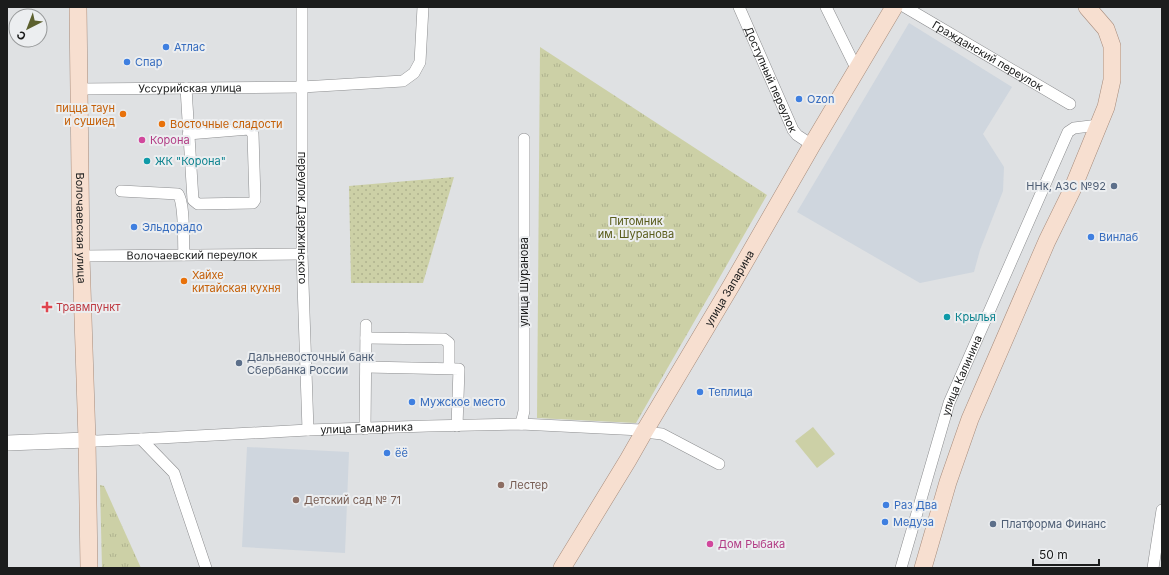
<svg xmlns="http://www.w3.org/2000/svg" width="1169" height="575" font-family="Inter,sans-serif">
  <defs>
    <pattern id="grass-dots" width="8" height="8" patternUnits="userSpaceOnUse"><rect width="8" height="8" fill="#ccd0a6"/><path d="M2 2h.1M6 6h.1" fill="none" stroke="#afb28e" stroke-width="1.8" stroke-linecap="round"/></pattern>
    <pattern id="park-tufts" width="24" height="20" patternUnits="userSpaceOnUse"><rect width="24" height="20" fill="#ccd0a6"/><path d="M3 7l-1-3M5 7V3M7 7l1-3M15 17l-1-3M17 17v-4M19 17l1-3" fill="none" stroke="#afb28e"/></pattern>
  </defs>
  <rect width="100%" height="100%" fill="#dfe1e3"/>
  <g fill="#cfd6de">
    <polygon points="909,23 1012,87 983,134 1004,167 1003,191 980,250 974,272 920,283 797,212"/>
    <polygon points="247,447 349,452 345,553 242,547"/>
  </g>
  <polygon fill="url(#grass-dots)" points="454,177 423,283 351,283 349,186"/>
  <g fill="url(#park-tufts)">
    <polygon points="540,47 767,195 636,423 537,418"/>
    <polygon points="100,485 104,486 141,568 102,568"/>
  </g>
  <polygon fill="#ccd0a6" points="813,427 835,454 817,468 795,441"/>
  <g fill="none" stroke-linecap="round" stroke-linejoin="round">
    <defs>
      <g id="street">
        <path id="s1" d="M 302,7 L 302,254 L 308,430"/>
        <path id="s2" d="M 739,7 L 793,130 L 797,135 L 812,145"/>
        <polyline points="826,7 857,70"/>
        <path id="s3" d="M 905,7 L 1070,104"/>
        <polyline points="186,88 193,200 198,204 253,203 255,200 253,134 249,129 188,134"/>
        <path id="s4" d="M 79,89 L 302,87 L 403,81 L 414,73 L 420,62 L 423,7"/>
        <path d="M 121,191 L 178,194 C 185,204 183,241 184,255"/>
        <path id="s5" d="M 81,256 L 302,254"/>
        <polyline points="366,338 444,339 449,343 449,368"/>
        <polyline points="366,367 459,369 457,426"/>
        <polyline points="521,424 524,411 524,139"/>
        <polyline points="365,429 366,325"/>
        <polyline points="141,439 174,473 206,568"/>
        <path id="s6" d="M 87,440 L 97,441 L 141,439 L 308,430 L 428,426 L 521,424 L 641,430 L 644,432 L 662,434 L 719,464"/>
        <path id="s7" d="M 901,568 L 949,403 L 1068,132 L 1074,128 L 1099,125"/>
        <polyline points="1153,568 1162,510"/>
      </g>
      <polyline id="secondary" points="7,443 87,440"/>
      <g id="primary">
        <path id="s8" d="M 78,7 L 81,256 L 87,440 L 89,568"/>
        <path id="s9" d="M 562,568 L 628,460 L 644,432 L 731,286 L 812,145 L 894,7"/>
        <polyline points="923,568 948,482 970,419 1047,241 1072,190 1106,107 1112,80 1112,46 1106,29 1087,7"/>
      </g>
    </defs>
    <use href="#street" stroke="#8c8d8f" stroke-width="12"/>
    <use href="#secondary" stroke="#8c8d8f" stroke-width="16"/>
    <use href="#primary" stroke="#a78c7c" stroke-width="18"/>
    <use href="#street" stroke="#fff" stroke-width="11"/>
    <use href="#secondary" stroke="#fff" stroke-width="15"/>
    <use href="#primary" stroke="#f7dfd0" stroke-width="17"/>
  </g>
  <g fill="#3f7fe0" stroke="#eceef0" stroke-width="1.5">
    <circle cx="166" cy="47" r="4"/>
    <circle cx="127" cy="62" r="4"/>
    <circle cx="799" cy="99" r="4"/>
    <circle cx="134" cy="227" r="4"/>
    <circle cx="1091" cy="237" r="4"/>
    <circle cx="700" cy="392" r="4"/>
    <circle cx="412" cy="402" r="4"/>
    <circle cx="387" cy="453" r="4"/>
    <circle cx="886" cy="505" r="4"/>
    <circle cx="885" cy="522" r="4"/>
  </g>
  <g fill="#e8710a" stroke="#eceef0" stroke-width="1.5">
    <circle cx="123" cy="114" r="4"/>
    <circle cx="162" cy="124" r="4"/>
    <circle cx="184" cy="281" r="4"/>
  </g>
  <g fill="#d1479c" stroke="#eceef0" stroke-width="1.5">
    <circle cx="142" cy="140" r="4"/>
    <circle cx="710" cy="544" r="4"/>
  </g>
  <g fill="#0f9aa8" stroke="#eceef0" stroke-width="1.5">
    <circle cx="147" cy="161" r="4"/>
    <circle cx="947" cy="317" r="4"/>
  </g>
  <g fill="#5c6f8a" stroke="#eceef0" stroke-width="1.5">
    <circle cx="1114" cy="186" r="4"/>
    <circle cx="239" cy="363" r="4"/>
    <circle cx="993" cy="524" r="4"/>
  </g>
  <path fill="#e0444e" stroke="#eceef0" stroke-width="1.5" d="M45 301h4v4h4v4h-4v4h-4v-4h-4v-4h4z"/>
  <g fill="#8d6e63" stroke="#eceef0" stroke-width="1.5">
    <circle cx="501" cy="485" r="4"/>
    <circle cx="296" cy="500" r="4"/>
  </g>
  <g text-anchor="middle" stroke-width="4" stroke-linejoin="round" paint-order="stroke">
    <g font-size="11" fill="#366cbe" stroke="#eceef0" text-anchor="start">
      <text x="174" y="51">Атлас</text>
      <text x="135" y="66">Спар</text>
      <text x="807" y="103">Ozon</text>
      <text x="142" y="231">Эльдорадо</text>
      <text x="1099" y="241">Винлаб</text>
      <text x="708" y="396">Теплица</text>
      <text x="420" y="406">Мужское место</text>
      <text x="395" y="457">ёё</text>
      <text x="894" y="509">Раз Два</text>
      <text x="893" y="526">Медуза</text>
    </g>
    <g font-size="11" fill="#1b1c1c" stroke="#eceef0">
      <text dy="4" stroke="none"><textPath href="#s3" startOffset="96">Гражданский переулок</textPath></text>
      <text dy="4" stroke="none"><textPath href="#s2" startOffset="79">Доступный переулок</textPath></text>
      <text dy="4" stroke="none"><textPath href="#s4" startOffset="111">Уссурийская улица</textPath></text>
      <text dy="4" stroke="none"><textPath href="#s1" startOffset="211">переулок Дзержинского</textPath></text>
      <text dy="4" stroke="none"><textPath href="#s8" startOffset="221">Волочаевская улица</textPath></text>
      <text dy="4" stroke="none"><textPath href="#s5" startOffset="111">Волочаевский переулок</textPath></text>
      <text transform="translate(524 282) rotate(-90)" y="4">улица Шуранова</text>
      <text dy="4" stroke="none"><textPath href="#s9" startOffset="326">улица Запарина</textPath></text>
      <text dy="4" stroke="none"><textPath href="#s7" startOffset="202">улица Калинина</textPath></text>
      <text dy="4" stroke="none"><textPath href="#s6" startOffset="280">улица Гамарника</textPath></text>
    </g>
    <g font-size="11" fill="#c56008" stroke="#eceef0" text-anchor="start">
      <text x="115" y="112" text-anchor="end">пицца таун<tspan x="115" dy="13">и сушиед</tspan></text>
      <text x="170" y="128">Восточные сладости</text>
      <text x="192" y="279">Хайхе<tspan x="192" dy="13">китайская кухня</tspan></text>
    </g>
    <g font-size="11" fill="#b23c85" stroke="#eceef0" text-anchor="start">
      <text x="150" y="144">Корона</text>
      <text x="718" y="548">Дом Рыбака</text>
    </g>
    <g font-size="11" fill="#0d838f" stroke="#eceef0" text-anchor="start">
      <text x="155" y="165">ЖК "Корона"</text>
      <text x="955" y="321">Крылья</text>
    </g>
    <g font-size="11" fill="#4e5e75" stroke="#eceef0" text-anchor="start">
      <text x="1106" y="190" text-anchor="end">ННк, АЗС №92</text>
      <text x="247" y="361">Дальневосточный банк<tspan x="247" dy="13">Сбербанка России</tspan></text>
      <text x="1001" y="528">Платформа Финанс</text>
    </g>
    <g font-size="11" fill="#595c1c" stroke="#eceef0">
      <text x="636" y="225">Питомник<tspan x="636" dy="13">им. Шуранова</tspan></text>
    </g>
    <g font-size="11" fill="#be3a42" stroke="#eceef0" text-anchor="start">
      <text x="56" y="311">Травмпункт</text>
    </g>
    <g font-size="11" fill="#785e54" stroke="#eceef0" text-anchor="start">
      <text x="509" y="489">Лестер</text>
      <text x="304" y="504">Детский сад № 71</text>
    </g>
  </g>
  <rect width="1169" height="575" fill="none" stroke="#1b1c1c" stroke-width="16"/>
  <g transform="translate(28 28) rotate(222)"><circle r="19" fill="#eceef0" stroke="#989a9b"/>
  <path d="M0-3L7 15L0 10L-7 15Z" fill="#5c602e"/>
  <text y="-6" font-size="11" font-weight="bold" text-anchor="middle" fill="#1b1c1c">С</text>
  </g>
  <path d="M1033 559v6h66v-6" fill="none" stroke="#1b1c1c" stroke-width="2"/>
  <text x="1039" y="559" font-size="12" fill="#1b1c1c" stroke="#eceef0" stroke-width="3" paint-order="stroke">50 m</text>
</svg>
